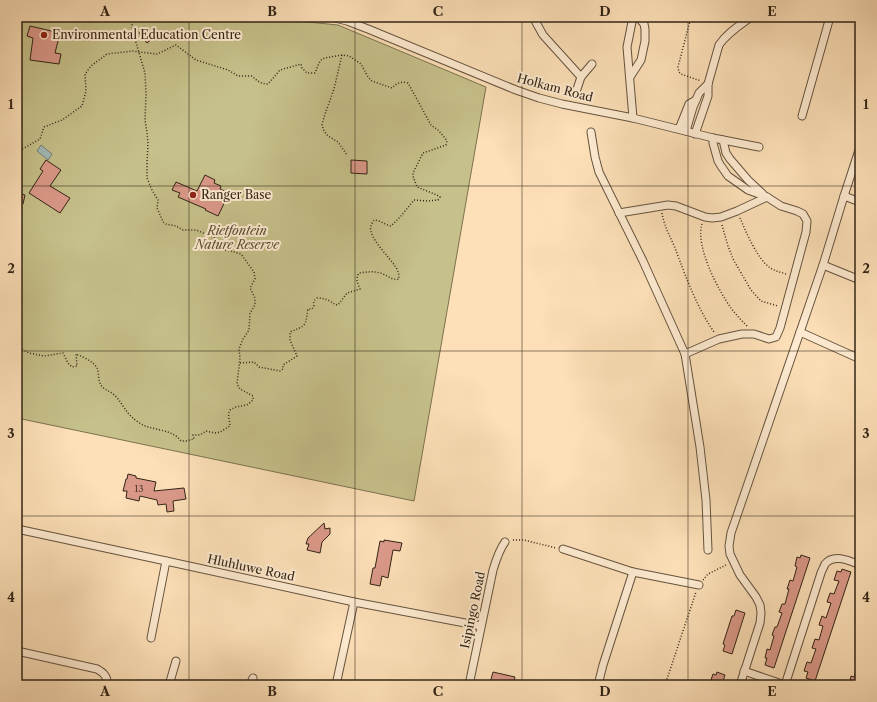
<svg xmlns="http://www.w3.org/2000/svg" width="877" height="702" font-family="'Libre Caslon Text',serif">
  <rect width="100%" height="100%" fill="#fde0b8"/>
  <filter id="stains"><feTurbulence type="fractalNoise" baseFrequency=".005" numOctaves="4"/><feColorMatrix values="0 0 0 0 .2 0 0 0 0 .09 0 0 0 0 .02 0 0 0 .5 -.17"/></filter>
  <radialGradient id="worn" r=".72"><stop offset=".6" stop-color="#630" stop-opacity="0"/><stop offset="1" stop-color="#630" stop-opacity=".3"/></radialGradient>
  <polygon fill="#c6c08a" stroke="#7c7250" points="17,17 258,17 338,25 486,87 414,501 17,418"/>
  <polygon fill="#a2bbb7" stroke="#757f77" points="41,145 52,154 48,160 37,151"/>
  <g fill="#db9989" stroke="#322416">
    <polygon points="30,26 60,33 55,53 61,54 59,64 30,60 33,38 27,36"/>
    <polygon points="146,27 154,37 147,43 139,33"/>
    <polygon points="46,160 61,170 50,186 70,198 60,213 29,193 43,171 40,169"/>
    <polygon points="351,160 367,161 367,174 351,173"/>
    <polygon points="205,175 215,180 214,183 221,186 220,189 229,193 218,216 205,210 206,209 178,197 180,193 172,190 176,182 197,191"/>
    <polygon points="17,193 25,195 23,204 17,202"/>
    <polygon points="128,474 136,476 136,478 156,482 154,491 184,488 186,499 173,501 174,511 167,512 166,504 158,505 157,500 140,496 139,501 126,498 127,491 123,491 126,479 127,479"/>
    <polygon points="324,523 325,529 330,528 330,534 322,542 320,553 307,550 309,544 306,544 308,538"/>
    <polygon points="384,540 402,543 400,551 393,550 388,578 382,576 380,586 370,584 373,568 375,568 380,541 384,542"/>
    <polygon points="801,555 810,558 774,668 765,665 767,658 765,658 767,649 770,650 774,636 772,635 775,627 777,627 782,613 779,612 782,604 785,604 789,589 787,589 790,580 793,581 797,567 795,566 797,557 800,558"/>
    <polygon points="842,569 851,572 815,681 806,678 808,672 804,671 807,662 811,663 816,649 812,648 815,639 819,640 823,626 819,625 822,616 826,618 831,603 827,602 830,593 834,594 839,581 834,580 837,571 841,572"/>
    <polygon points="736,610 745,613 732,654 723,651 725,645 723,644 732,616 734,616"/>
    <polygon points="859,662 860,663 860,685 849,685 851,676 854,677"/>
    <polygon points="493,672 515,677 513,685 494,685 494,684 490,683"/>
    <polygon points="717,672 725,675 722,685 716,685 710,683 713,674 716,675"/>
  </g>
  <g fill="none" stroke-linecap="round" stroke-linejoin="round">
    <defs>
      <g id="street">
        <polyline points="331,17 347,21 368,29 516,90 539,98 562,104 633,118 713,138 759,147"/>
        <polyline points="533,17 543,35 581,77"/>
        <polyline points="630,77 641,60 645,41 645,29 644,24 638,17"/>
        <polyline points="576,92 581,77 592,64"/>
        <polyline points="802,116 830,17"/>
        <polyline points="633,118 627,47 633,17"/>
        <polyline points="679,129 689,104 696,100"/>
        <polyline points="686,131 693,107 699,93 708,84"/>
        <polyline points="591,132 595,157 599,172 643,261 685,354 700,447 706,500 708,550"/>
        <path d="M 695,134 L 708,96 L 708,84 L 719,45 C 727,33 740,25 751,17"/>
        <polyline points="723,140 726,153 730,159 748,180 763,194"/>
        <polyline points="844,196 860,202"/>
        <polyline points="619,213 668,205 676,206 705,217 712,218 721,217 737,211 767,197"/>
        <polyline points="823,265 860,280"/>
        <polyline points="800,332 860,359"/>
        <polyline points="685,354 719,339 742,334 754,334 769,339 776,337 780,328 806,232 807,221 803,214 797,211 781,206 767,197 748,190 728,176 721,166 718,161 713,143 713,138"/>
        <polyline points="17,529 166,561 354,602 481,626"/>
        <polyline points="563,549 633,572 699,585"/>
        <polyline points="151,638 166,561"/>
        <path d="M 17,651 L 97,669 C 104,673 108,677 107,685"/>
        <polyline points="744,671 785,685"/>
        <polyline points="169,685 176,661"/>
        <polyline points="250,685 253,678"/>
        <polyline points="336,685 354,602"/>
        <path d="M 469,685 L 493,570 C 496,560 499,550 505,542"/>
        <polyline points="598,685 603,665 633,572"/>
        <polyline points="740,685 760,623 761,613 760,605 756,597 740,575 730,554 729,546 731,533 823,265 844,196 860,147"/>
        <path d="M 785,685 L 821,573 C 822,570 824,567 825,564 C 834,553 850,561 860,565"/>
      </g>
    </defs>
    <use href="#street" stroke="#65533e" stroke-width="9"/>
    <g stroke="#322416" stroke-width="1.5" stroke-dasharray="1 2" stroke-linecap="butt">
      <polyline points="691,17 678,67 679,72 681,74 701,81"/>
      <polyline points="342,55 334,89 324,117 322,125 324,131 328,136 338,142 347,155"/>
      <path d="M 17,152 L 40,139 L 44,127 L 62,120 L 82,106 L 86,91 L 85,74 L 91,66 L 107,54 L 133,51 L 139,52 L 157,54 L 176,45 L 196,60 L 228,70 L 238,76 L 252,76 C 257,81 261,84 268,84 L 280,70 L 301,64 L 302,68 L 307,73 L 315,73 L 319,63 L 322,59 L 325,58 L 342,55 L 349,56 L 361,64 L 368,77 L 372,81 L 392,88 C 397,83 401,81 408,83 L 431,125 L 438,130 L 445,138 L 447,141 L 446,145 L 423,153 L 413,173 L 413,176 L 417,187 L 437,195 L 440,197 L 438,200 L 427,201 L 414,200 L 401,216 L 391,226 C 385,225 380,220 374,220 C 373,222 371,224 371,226 C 367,236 390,258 395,266 C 398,270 399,274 399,279 C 392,281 386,274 380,273 C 373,271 366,272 359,273 C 355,279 358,284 360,289 L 347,293 L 338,305 C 334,304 333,303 330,301 C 326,299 322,298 317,298 C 314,300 313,302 314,306 L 312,309 L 308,309 C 305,327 307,325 290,332 L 290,340 L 297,356 L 283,365 L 283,369 L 280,371 L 259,367 L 254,362 L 239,363"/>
      <path d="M 662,213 C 664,226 670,236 675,248 C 686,277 696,306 714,332"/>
      <path d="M 740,218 C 746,232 757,258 769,267 C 774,271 780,272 786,274"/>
      <path d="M 702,224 C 695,246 718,290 731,308 C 736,315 742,321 748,327"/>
      <polyline points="722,225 728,246 733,259 751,290 761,301 778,306"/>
      <path d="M 17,346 L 29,353 L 44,356 L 63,353 L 68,363 L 72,367 L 77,366 L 76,354 C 83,357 93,361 97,368 C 99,372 98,378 100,383 C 102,389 108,390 113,394 C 121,400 125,412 133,418 C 135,420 139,423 143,425 C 156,431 172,429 181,441 L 186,441 L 194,439 L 193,435 L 200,435 L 206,431 L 215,433 L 220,432 L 230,426 C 230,421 227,415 230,410 L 236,407 L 247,405 L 253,400 L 253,396 L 240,389 L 237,384 L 240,358 L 239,349 L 243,339 L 249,330 L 250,313 L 255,305 L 255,298 L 250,288 L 255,279 L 254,272 L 241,254 L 231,251 L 223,250 L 220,248 L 215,238 L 196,230 L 183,230 L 176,226 L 166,224 L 163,222 L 157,208 L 158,200 L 152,190 L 147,178 L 147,164 L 148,144 L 147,132 L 145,120 L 146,95 L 145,73 L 132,29 L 132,17"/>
      <polyline points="513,540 524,540 556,548"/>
      <polyline points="703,580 708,574 726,565"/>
      <polyline points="665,685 696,592"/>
    </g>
    <use href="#street" stroke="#feebd1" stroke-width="7"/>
  </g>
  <path fill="none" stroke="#322416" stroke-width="1" stroke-opacity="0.55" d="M 189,17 L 189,685M 355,17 L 355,685M 522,17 L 522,685M 688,17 L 688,685M 17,186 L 860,186M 17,351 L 860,351M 17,516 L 860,516"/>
  <g fill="#8f2418" stroke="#feebd1" stroke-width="1.5">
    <circle cx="44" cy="35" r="4"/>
    <circle cx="193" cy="195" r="4"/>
  </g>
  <g text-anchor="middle" stroke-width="4" stroke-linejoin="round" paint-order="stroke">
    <g font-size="10" fill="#5c4133">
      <text x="139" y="492">13</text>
    </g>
    <g font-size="12" fill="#322416" stroke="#feebd1" text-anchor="start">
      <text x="52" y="39">Environmental Education Centre</text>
      <text x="201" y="199">Ranger Base</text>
    </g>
    <g font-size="12" fill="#322416" stroke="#feebd1">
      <text transform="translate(555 88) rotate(15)" y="4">Holkam Road</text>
      <text transform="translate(251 568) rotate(12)" y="4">Hluhluwe Road</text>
      <text transform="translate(473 610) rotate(-78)" y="4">Isipingo Road</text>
    </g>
    <g font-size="12" font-style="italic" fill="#574b33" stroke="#feebd1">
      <text x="237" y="235">Rietfontein<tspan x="237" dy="14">Nature Reserve</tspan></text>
    </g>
  </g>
  <rect width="877" height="702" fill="none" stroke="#fde0b8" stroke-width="44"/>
  <rect x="22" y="22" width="833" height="658" fill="none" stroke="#322416" stroke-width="1.5"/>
  <g font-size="13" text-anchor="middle" font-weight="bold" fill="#322416">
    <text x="105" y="16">A</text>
    <text x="272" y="16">B</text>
    <text x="438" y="16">C</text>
    <text x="605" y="16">D</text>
    <text x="772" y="16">E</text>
    <text x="11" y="109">1</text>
    <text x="866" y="109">1</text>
    <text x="11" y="273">2</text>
    <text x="866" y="273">2</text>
    <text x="11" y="438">3</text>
    <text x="866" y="438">3</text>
    <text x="11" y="602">4</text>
    <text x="866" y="602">4</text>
    <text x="105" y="696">A</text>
    <text x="272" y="696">B</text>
    <text x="438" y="696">C</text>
    <text x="605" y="696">D</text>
    <text x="772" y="696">E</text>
  </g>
  <rect width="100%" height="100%" filter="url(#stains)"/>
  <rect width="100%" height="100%" fill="url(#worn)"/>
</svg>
